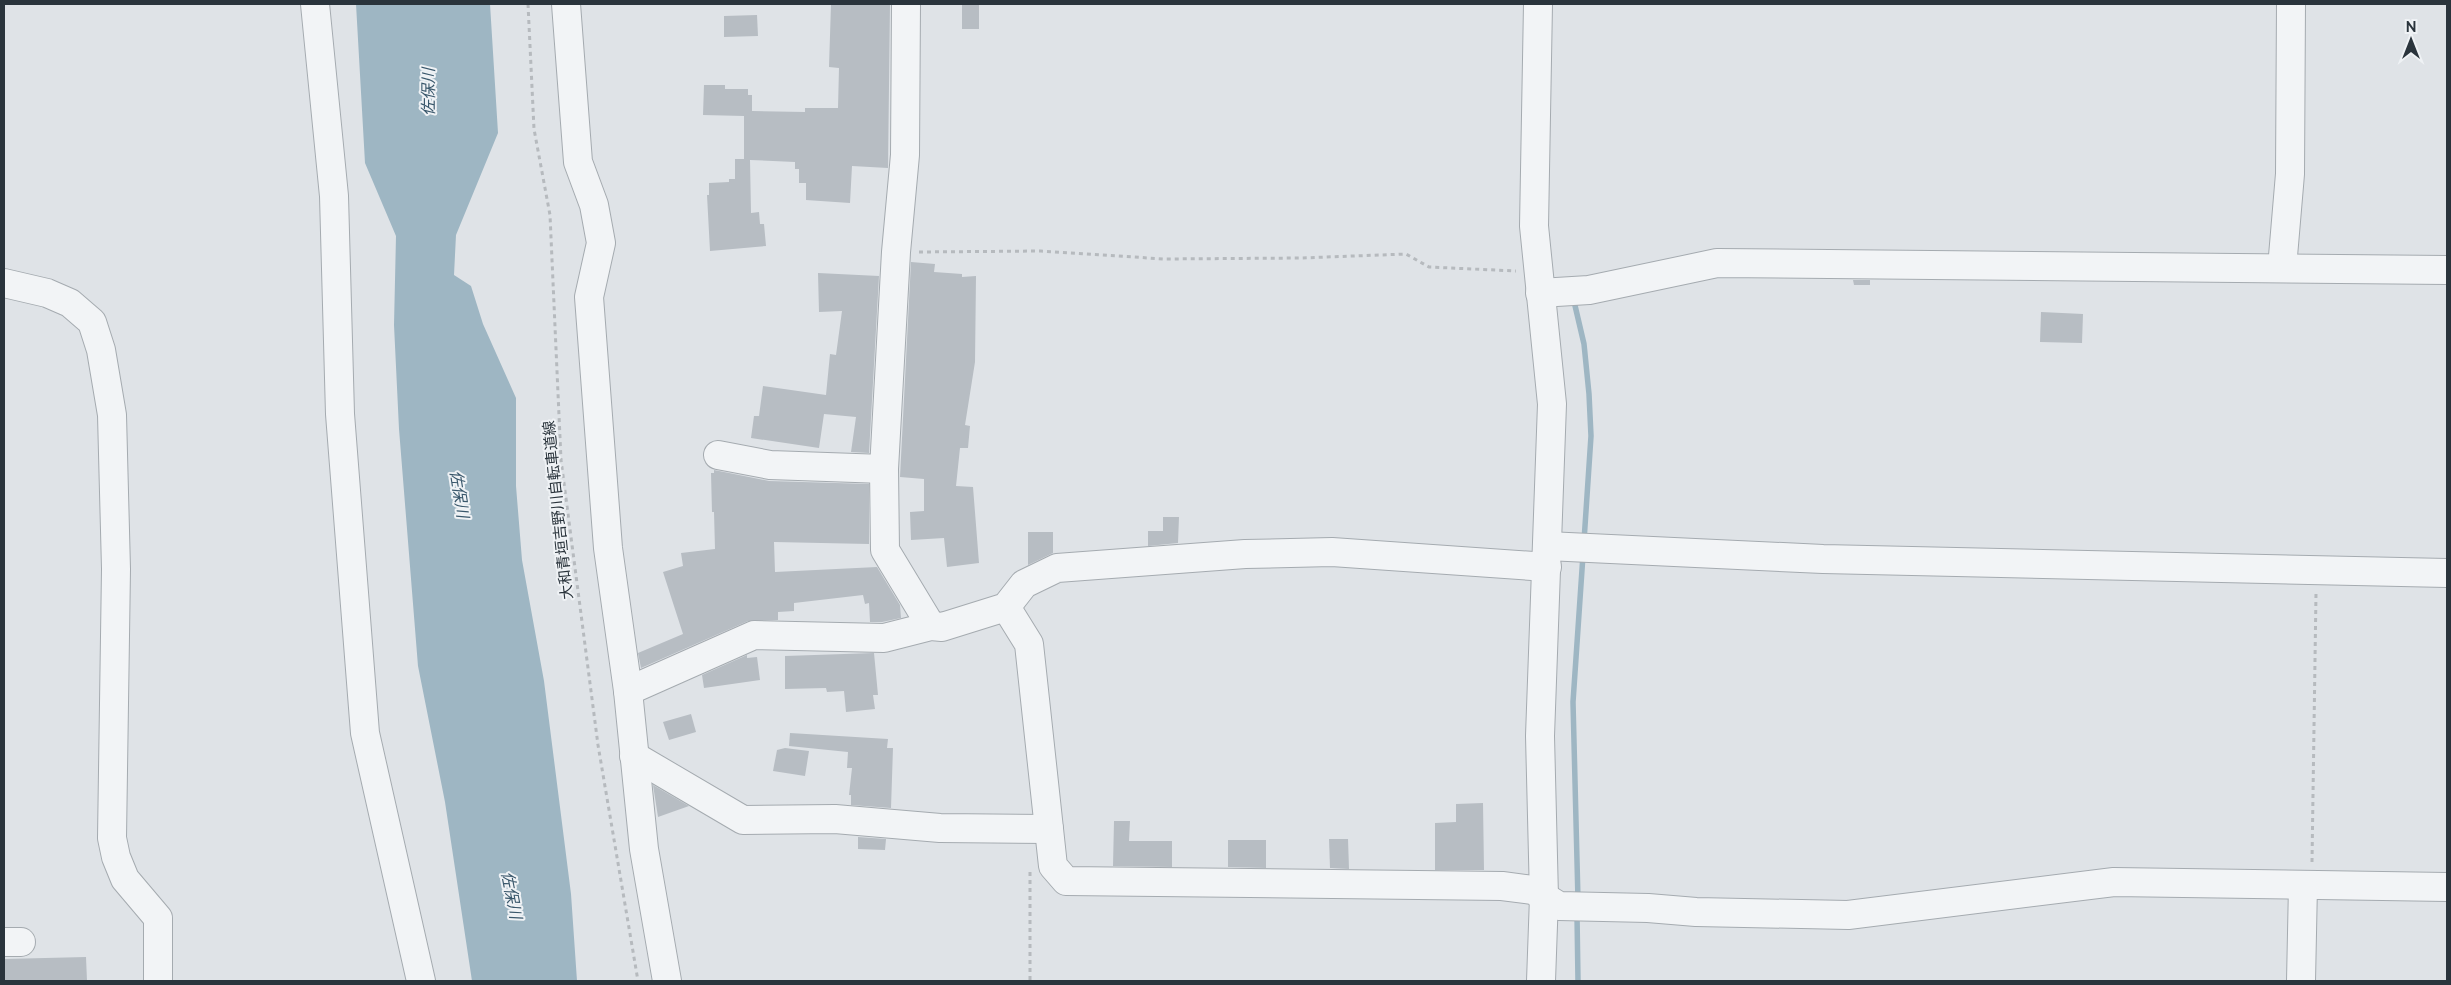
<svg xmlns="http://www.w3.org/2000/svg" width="2451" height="985" font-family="Raleway,'Noto Sans JP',sans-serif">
  <rect width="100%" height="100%" fill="#dfe3e7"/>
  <polygon fill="#9eb6c3" points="356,4 490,4 498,133 456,235 454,275 471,286 483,324 516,398 516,486 522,560 544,681 571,894 577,981 472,981 445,802 418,666 399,429 394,325 396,236 365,163"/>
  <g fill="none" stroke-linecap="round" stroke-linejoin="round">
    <g stroke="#9eb6c3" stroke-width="5.5">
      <polyline points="1573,297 1584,344 1589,394 1591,436 1584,541"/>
      <polyline points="1578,900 1573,702 1583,555"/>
      <polyline points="1577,915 1578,981"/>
    </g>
  </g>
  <g fill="#b7bdc3">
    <polygon points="831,4 890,4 888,168 852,166 850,203 806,200 806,183 799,183 799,169 795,169 795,162 750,160 751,213 759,212 760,224 764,224 766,246 710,251 707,195 709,195 709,183 729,182 729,179 735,179 735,159 744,159 744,116 703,115 704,85 725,85 725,89 748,89 748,95 752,95 752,111 805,112 805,108 838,108 839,68 829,67"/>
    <rect x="962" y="4" width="17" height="25"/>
    <polygon points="757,15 758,36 724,37 724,16"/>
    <polygon points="911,262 935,264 934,272 962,274 962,277 976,276 975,362 965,425 970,426 968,448 960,448 956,486 973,487 979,563 947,567 944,538 911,540 910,512 924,511 924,479 900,477"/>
    <polygon points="818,273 879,276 869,453 851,452 856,417 824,414 819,448 751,438 754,416 759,416 763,386 826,395 830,354 836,355 842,311 819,312"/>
    <polygon points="1853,280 1870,280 1870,285 1854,285"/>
    <polygon points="2041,312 2083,314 2082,343 2040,342"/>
    <polygon points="714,470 769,481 869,484 869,544 774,542 775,572 877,567 900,605 901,618 882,622 870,622 869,603 865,604 863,595 794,603 794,611 778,612 778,620 748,621 641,668 638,653 683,634 663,572 683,566 681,553 715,549 714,512 712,512 711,473 714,473"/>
    <polygon points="1163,517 1179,517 1178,543 1148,546 1148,531 1163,531"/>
    <polygon points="1028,532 1053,532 1053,553 1028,565"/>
    <polygon points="874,653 878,695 873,695 875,709 846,712 844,691 827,692 826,688 785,689 785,656"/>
    <polygon points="747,655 747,658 757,657 760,680 704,688 702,675"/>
    <polygon points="691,714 696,732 669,740 663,722"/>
    <polygon points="790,733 888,739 887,748 893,748 891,808 851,805 851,795 849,795 852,768 847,768 848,752 789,746"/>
    <polygon points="785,748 809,751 805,776 773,771 777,750"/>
    <polygon points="653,785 689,806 658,817"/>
    <polygon points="1483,803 1484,870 1435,870 1435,823 1456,822 1456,804"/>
    <polygon points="1114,821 1130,821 1129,841 1172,841 1172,867 1113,866"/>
    <polygon points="858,837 886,839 885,850 858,849"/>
    <polygon points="1329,839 1348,839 1349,869 1330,868"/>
    <polygon points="1228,840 1266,840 1266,868 1228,867"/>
    <polygon points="86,957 87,981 4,981 4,959"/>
  </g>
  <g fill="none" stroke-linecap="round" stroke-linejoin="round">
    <defs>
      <g id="minor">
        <polyline points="315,4 334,196 340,414 365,733 421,981"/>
        <polyline points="566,4 578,162 594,205 601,243 589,297 608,548 628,691 644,849 667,981"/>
        <polyline points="906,4 905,155 896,252 884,469 885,550 931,626"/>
        <polyline points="1538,4 1534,226 1552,404 1540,736 1544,897 1541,981"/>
        <polyline points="2282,268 2290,174 2291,4"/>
        <polyline points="4,283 47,293 70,303 92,322 101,350 112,415 116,569 112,838 116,857 125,879 158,918 158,981"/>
        <polyline points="1540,293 1589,290 1717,263 2447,270"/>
        <polyline points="718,455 770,465 884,469"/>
        <polyline points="1547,546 1823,559 2447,573"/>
        <polyline points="1006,607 1029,644 1053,866 1066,881 1502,886 1533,890 1559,906 1648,908 1696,912 1848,915 2114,882 2447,887"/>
        <polyline points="628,691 754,635 884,638 931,626 942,627 1006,607 1024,584 1057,568 1245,554 1332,552 1547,567"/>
        <polyline points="634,756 743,820 835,819 940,828 1049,829"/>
        <polyline points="4,942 21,942"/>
        <polyline points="2301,981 2303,885"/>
      </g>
    </defs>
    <use href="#minor" stroke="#a5abb0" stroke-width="30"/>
    <g stroke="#b6babe" stroke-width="3" stroke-dasharray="4 4" stroke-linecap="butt">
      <polyline points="528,4 534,129 550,215 561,460 598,745 638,981"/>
      <polyline points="919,252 1041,251 1164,259 1301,258 1406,254 1429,267 1516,271"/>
      <polyline points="2312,862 2316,593"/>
      <polyline points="1030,872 1030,981"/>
    </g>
    <use href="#minor" stroke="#f2f4f6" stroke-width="28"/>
  </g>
  <g text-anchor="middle" stroke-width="4" stroke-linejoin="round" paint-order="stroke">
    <g font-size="15" fill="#2a343c" stroke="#eff2f5">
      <text transform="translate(558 510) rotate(-96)" y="5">大和青垣吉野川自転車道線</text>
    </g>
    <g font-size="16" font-style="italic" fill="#39576b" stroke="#eff2f5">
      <text transform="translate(428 92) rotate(-90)" y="6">佐保川</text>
      <text transform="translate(460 494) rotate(81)" y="6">佐保川</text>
      <text transform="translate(512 895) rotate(79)" y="6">佐保川</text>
    </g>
  </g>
  <rect width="2451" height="985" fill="none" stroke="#2a343c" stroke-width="10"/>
  <g transform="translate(2411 40)" stroke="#eff2f5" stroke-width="4" paint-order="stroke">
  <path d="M0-4L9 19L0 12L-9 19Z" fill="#2a343c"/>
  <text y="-8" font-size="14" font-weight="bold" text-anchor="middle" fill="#2a343c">N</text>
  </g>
</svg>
